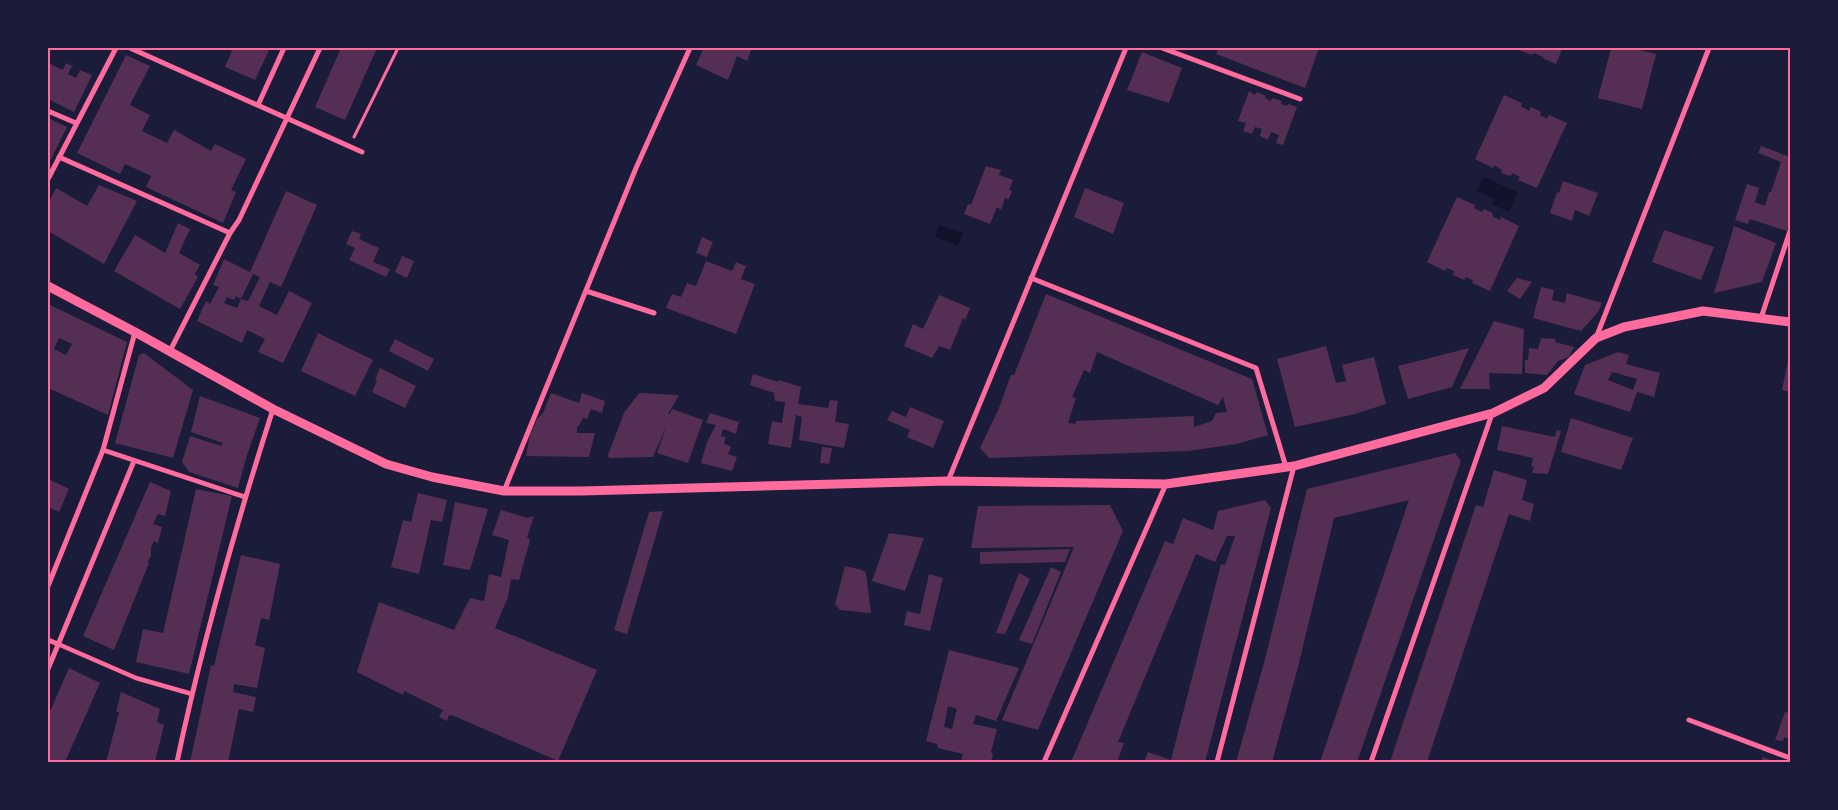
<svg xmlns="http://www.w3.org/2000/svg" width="1838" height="810" font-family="Arial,sans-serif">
  <rect width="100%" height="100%" fill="#1b1b3a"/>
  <g fill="#12122b">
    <polygon points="1483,177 1518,192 1509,212 1492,204 1494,199 1477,191"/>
    <polygon points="939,225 963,233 958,246 935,237"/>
  </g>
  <g fill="#542f53" fill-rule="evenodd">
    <polygon points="233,48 270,48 255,80 225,67"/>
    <polygon points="341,48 377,48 345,120 315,107"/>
    <polygon points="704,48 752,48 747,61 737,56 728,80 696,65"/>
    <polygon points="1219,48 1319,48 1305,88 1216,54"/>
    <polygon points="1514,48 1559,48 1562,49 1556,64 1544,59 1543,57 1534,53 1532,55"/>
    <polygon points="1611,48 1630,48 1656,54 1642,109 1598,98"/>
    <polygon points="1142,52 1182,68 1169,103 1127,90"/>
    <polygon points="126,55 150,66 130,105 150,115 142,131 167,143 174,130 211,151 215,144 246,159 231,190 236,192 223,223 146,187 151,176 125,164 120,174 77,153"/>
    <polygon points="48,63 63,70 66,63 72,66 68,74 76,78 80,70 92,75 74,112 48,99"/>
    <polygon points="1249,91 1255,95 1257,92 1266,96 1265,98 1271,101 1272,98 1282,101 1281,104 1287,106 1288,104 1297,107 1283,145 1276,143 1279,135 1271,132 1268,140 1260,136 1262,129 1255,127 1252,134 1243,131 1246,123 1238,121"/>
    <polygon points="1504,95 1522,103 1521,106 1529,111 1531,107 1541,112 1540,115 1547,119 1549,115 1567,123 1537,188 1518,180 1520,177 1512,173 1511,176 1501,173 1502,170 1494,165 1493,168 1475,159"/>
    <polygon points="48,118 67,127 48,165"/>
    <polygon points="1761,146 1790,157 1790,219 1787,231 1750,219 1748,224 1735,220 1747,184 1759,188 1755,202 1765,206 1769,192 1771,192 1781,162 1758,153"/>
    <polygon points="986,166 1001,170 999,175 1013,180 1009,190 1012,191 1009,199 1005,198 1001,210 997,207 990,224 964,214 968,204 971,205"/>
    <polygon points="1563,181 1598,193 1589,216 1575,210 1572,221 1550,213 1557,192 1559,193"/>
    <polygon points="99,185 137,201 104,264 48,231 48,204 56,188 87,206"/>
    <polygon points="1085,188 1124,203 1113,234 1074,217"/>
    <path d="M 286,191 L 317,205 L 281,287 L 270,282 L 259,306 L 277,315 L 289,291 L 312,303 L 283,363 L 258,352 L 265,339 L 247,330 L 242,343 L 197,321 L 206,301 L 210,304 L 219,287 L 213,285 L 224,259 L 250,272 ZM 253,274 L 260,277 L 248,301 L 241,299 ZM 236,296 L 241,299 L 237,308 L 224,303 L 227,297 L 234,300 Z"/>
    <polygon points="1457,197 1475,205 1474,208 1482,212 1484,209 1493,213 1492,216 1500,220 1501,217 1519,226 1490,291 1472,283 1473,280 1466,277 1464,280 1453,275 1454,271 1447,268 1445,271 1427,262"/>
    <polygon points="178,223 190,229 179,253 200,265 195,274 198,277 180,309 114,271 135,235 165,253"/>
    <polygon points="1734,226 1776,243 1762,282 1714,293"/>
    <polygon points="1664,230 1714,247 1701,280 1652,262"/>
    <polygon points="352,231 361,234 359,239 379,248 373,262 390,269 386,277 349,260 355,248 346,244"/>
    <polygon points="702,237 713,242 707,257 696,253"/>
    <polygon points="402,256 414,261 407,278 395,272"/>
    <polygon points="706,261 732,271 736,262 746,266 741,279 755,284 736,334 666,308 672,294 681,297 687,283 696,286"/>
    <polygon points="1517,278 1532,282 1520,299 1507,291"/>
    <polygon points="1541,287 1554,290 1552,300 1565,303 1567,293 1602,303 1598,312 1581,331 1533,318"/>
    <path d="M 1046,294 L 1252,379 L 1268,435 L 1236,444 L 1188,451 L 989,458 L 980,448 L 999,408 L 1011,375 L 1014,375 ZM 1097,352 L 1218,405 L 1223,397 L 1227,412 L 1216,413 L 1212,421 L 1194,427 L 1194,416 L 1076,421 L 1076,424 L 1068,423 L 1076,398 L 1072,397 L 1084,370 L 1090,373 Z"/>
    <polygon points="939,295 970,308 965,320 963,318 950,350 939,346 932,358 904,346 913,324 923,329"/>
    <path d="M 48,304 L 127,342 L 108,415 L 48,388 ZM 59,338 L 72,344 L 66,355 L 54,349 Z"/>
    <polygon points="1494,321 1524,329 1522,374 1489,373 1490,389 1460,389"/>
    <polygon points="318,333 373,360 355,396 301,371"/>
    <polygon points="1541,338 1556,339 1555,342 1574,347 1569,357 1558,361 1547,375 1525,373 1525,360 1528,360 1529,348 1538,349"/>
    <polygon points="395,339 434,359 428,371 389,351"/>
    <polygon points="1326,346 1336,383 1346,381 1342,365 1374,357 1386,404 1355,414 1295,427 1277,359"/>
    <polygon points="1469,348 1452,387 1408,399 1398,366"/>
    <polygon points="1790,351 1790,392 1782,390"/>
    <path d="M 1618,352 L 1629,355 L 1626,364 L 1660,373 L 1654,397 L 1637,392 L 1630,412 L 1574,394 L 1585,365 ZM 1612,372 L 1637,379 L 1633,390 L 1608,380 Z"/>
    <polygon points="144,353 193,390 173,458 115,443 139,355"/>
    <polygon points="380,368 416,386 405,408 372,392 377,381 375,379"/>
    <polygon points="753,374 778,382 779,380 801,387 798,404 828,408 830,400 838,401 835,422 849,424 844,448 799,440 802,417 796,415 791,448 768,444 772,421 782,423 785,402 775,401 774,393 750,385"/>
    <polygon points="551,393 579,403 582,393 605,401 602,413 591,409 587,419 583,418 579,426 577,426 577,433 595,433 589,457 526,456 530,435 537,419 543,413"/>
    <polygon points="639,393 679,395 668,414 670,414 672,409 703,420 688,463 657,453 666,427 653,457 609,458 608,455 624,413"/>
    <polygon points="200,396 260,418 247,455 238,488 189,472 182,462 190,436 221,446 223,443 191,432"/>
    <polygon points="910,407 944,421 933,448 907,437 910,430 887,420 892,411 906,417"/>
    <polygon points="710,413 739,422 736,434 723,429 721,436 726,437 724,443 731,447 728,454 737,457 732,471 701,463 707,442 716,425 706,423"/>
    <polygon points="1571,418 1633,438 1621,470 1561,452"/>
    <polygon points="1502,426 1555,437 1557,430 1561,431 1548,474 1532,473 1534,467 1531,466 1533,458 1497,450"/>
    <polygon points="822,447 832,448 829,464 820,463"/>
    <polygon points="1455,453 1461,461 1357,762 1320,762 1409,500 1334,518 1298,667 1272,762 1236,762 1265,659 1307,489"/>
    <polygon points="1494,470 1527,480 1522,500 1534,504 1530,521 1509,514 1427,762 1390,762 1476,505 1483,507"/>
    <polygon points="48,479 69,489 59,512 48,507"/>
    <polygon points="150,482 171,491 165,516 158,514 153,524 162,527 158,543 154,541 151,548 151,556 147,563 149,563 114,650 83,636"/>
    <polygon points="196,489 232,496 189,674 136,662 143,629 163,633"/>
    <polygon points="418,493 447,500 442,522 431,520 419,574 391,567 403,520 411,522"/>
    <polygon points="1265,500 1271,508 1205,762 1144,762 1148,752 1171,760 1221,564 1225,565 1235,536 1227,536 1215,562 1196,554 1118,742 1124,743 1117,762 1071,762 1165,541 1173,544 1183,518 1213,530 1218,511"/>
    <polygon points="455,502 488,509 470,570 443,565"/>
    <polygon points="1110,505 1123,531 1038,730 1002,720 1074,547 971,548 978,506"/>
    <polygon points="501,510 528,518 534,516 527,537 530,540 519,580 511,579 508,597 495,628 597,670 558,761 454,716 449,715 447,721 439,717 443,710 404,691 403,695 357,672 379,602 454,630 470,598 484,601 489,574 501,577 509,540 492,535"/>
    <polygon points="663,511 627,634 614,630 649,512"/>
    <polygon points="889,533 924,538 905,591 872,581"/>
    <polygon points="1070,549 1065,562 980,564 980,552"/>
    <polygon points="241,555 280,564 269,620 261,618 255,645 265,648 257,688 234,684 233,692 256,697 253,712 239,709 228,762 190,762 211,665 214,666"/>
    <polygon points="845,566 862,570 866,573 871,613 840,610 835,604"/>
    <polygon points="1051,567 1061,572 1032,644 1019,640"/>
    <polygon points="1019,573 1030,579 1005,634 996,633"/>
    <polygon points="929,574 943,578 930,631 904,625 907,611 920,614"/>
    <path d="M 949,650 L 1019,668 L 996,721 L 976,715 L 973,724 L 997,729 L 991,752 L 993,754 L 991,762 L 961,762 L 963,754 L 938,748 L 937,744 L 926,741 ZM 948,706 L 957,709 L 952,729 L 944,727 Z"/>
    <polygon points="69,668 100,683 65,762 48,762 48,716"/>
    <polygon points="121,692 160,709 157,722 164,725 155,762 106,762 119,712 116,712"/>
    <polygon points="1785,712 1790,713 1790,739 1784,737 1783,741 1775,740"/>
    <polygon points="1763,757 1776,762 1761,762"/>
  </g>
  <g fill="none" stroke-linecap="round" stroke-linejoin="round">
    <polyline stroke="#ff6b9d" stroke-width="3" points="354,137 398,48"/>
    <polyline stroke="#ff6b9d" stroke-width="4.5" points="58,644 136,678 192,694"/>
    <g stroke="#ff6b9d" stroke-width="5">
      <polyline points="130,48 362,152"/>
      <polyline points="1162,48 1300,99"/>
      <polyline points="258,105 284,48"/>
      <polyline points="48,111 76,123"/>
      <polyline points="59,157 230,233"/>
      <polyline points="48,179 116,48"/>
      <polyline points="1031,278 1256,368 1286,467"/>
      <polyline points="586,291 654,313"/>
      <polyline points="1761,318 1790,231"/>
      <polyline points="135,332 103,450 245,497"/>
      <polyline points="1596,338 1709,48"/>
      <polyline points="170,351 230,233 239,220 320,48"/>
      <polyline points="948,481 1126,48"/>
      <polyline points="504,491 636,168 690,48"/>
      <polyline points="48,586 103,450"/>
      <polyline points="48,640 58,644"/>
      <polyline points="48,669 134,461"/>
      <polyline points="1689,720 1790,758"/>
      <path d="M 177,762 C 202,643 236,525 273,409"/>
      <polyline points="1044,762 1166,484"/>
      <polyline points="1217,762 1294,466"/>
      <polyline points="1371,762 1492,414"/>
    </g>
    <polyline stroke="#ff6b9d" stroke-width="9" points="48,286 135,332 273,409 386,464 432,477 504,491 582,491 948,481 1166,484 1294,466 1493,413 1544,388 1596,338 1624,327 1703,311 1790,322"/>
  </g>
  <rect width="1838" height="810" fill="none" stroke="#1b1b3a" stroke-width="98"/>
  <rect x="49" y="49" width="1740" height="712" fill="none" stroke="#ff6b9d" stroke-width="2"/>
</svg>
